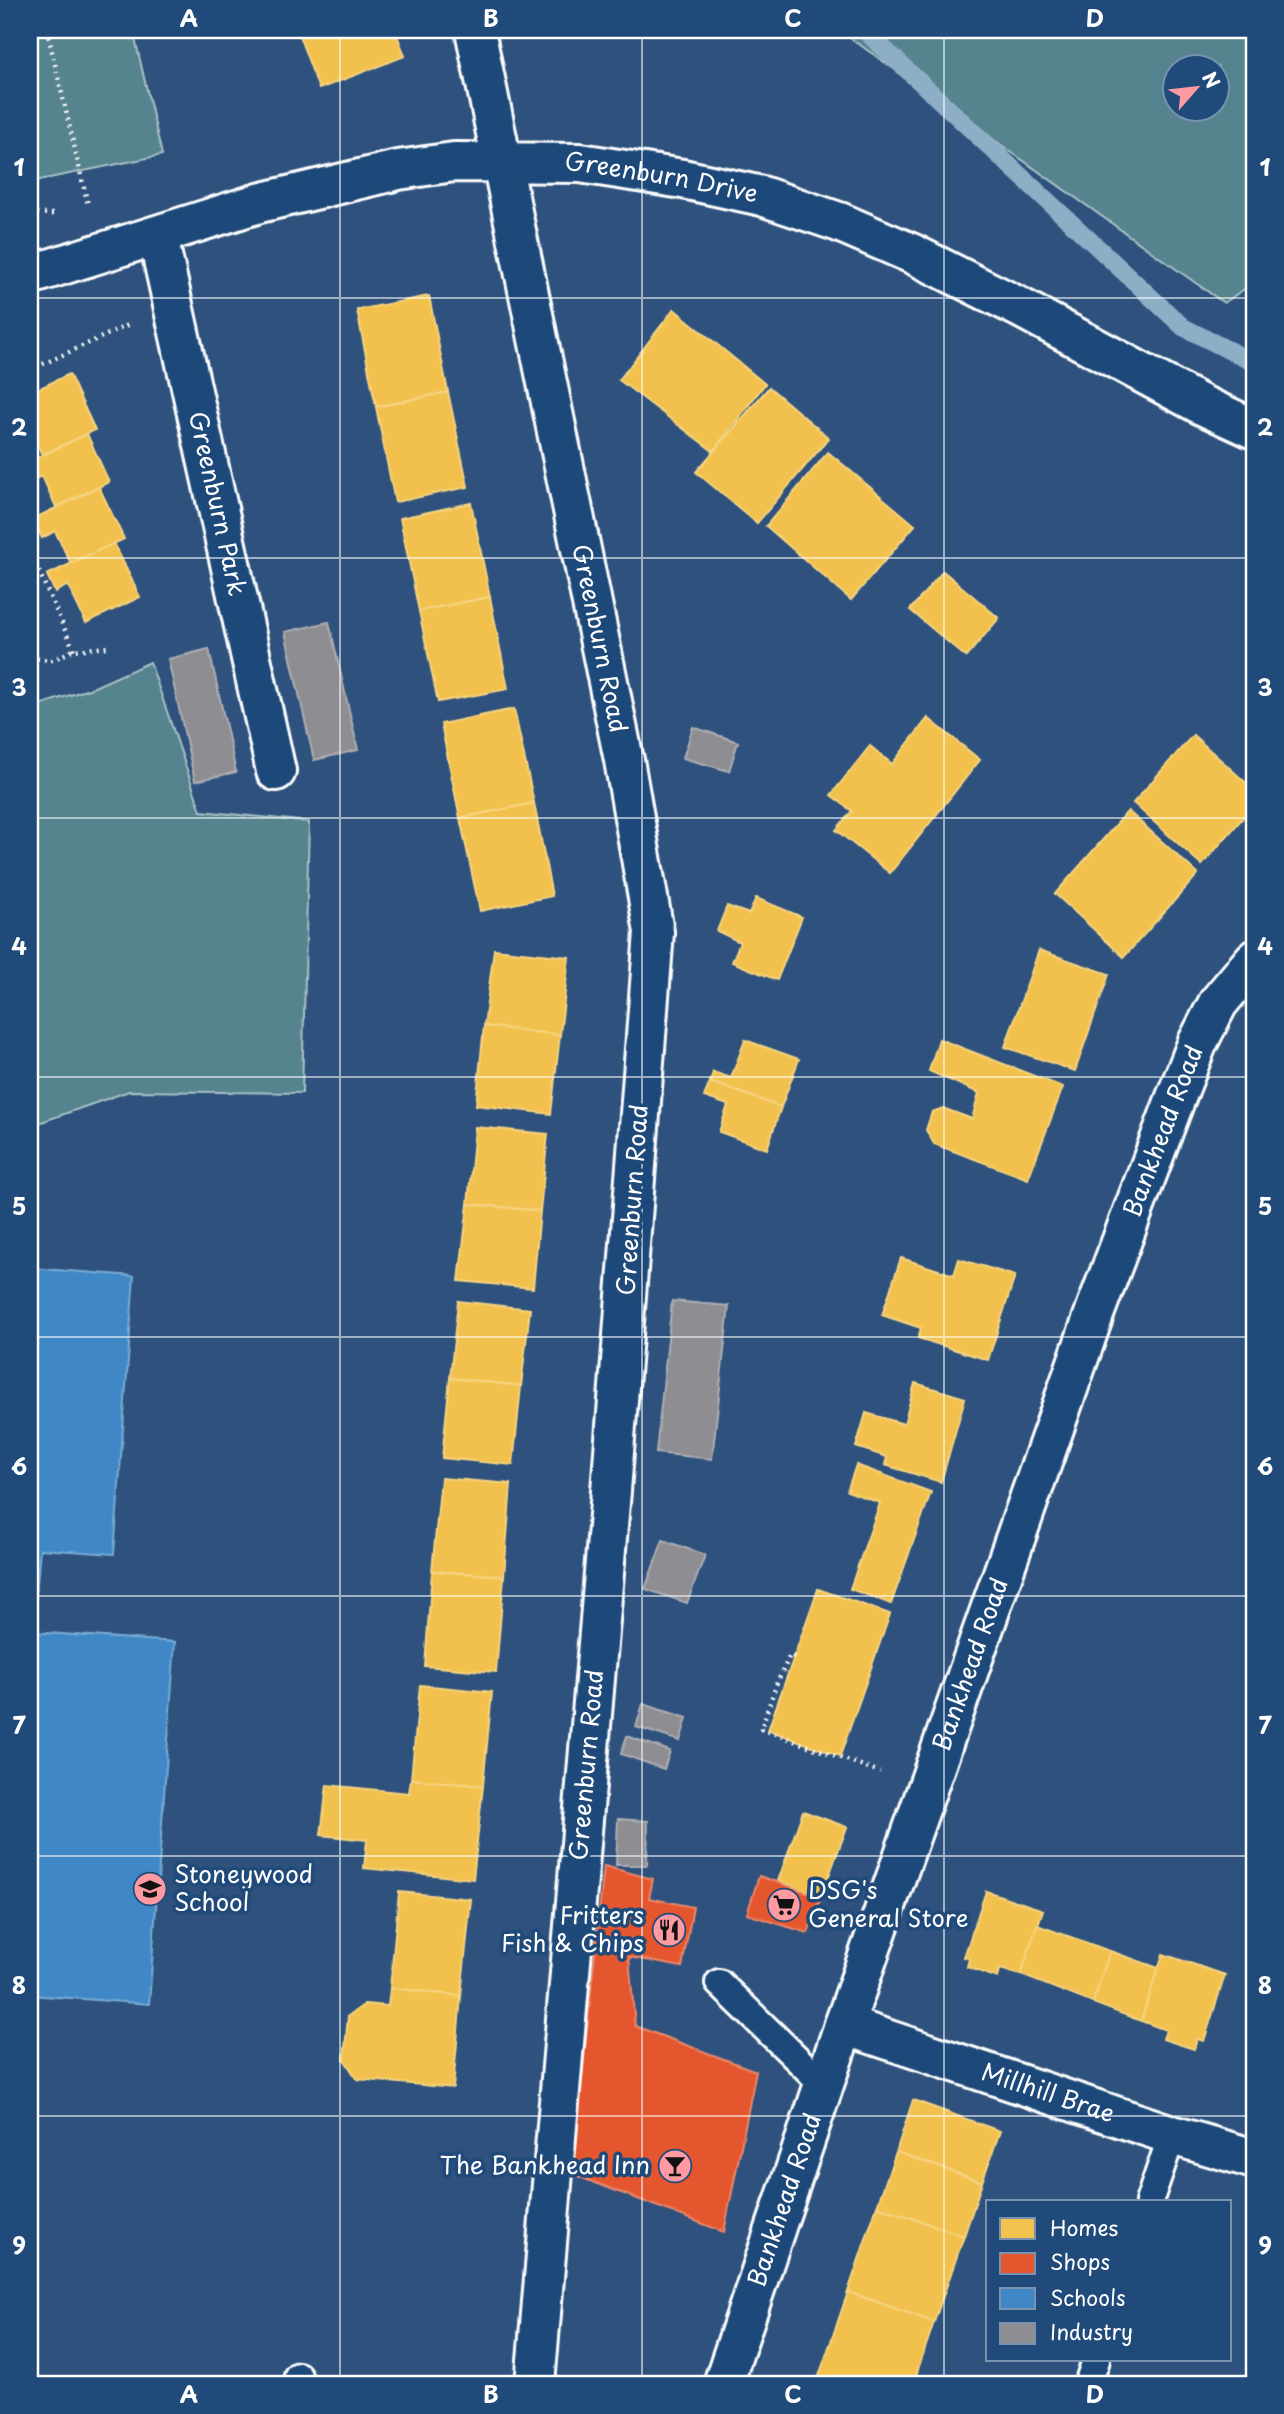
<svg xmlns="http://www.w3.org/2000/svg" width="1284" height="2414" font-family="'Playpen Sans',sans-serif">
  <rect width="100%" height="100%" fill="#2e527d"/>
  <filter id="ink" filterUnits="userSpaceOnUse"><feTurbulence type="fractalNoise" baseFrequency=".0143" numOctaves="2"/><feDisplacementMap in="SourceGraphic" scale="14" xChannelSelector="R" yChannelSelector="G"/><feConvolveMatrix kernelMatrix="1 2 1 2 8 2 1 2 1" color-interpolation-filters="sRGB"/></filter>
  <g filter="url(#ink)">
    <g fill="#54838e" stroke="#aac1c6" stroke-width="2" fill-rule="evenodd">
      <polygon points="30,30 133,30 162,155 30,182"/>
      <path d="M 839,30 L 1254,30 L 1254,282 L 1224,303 ZM 1176,66 L 1218,66 L 1218,108 L 1176,108 Z"/>
      <polygon points="150,662 201,811 309,822 302,1093 129,1091 30,1126 30,708 92,688"/>
    </g>
    <g fill="#f2c14e" stroke="#f6d483" stroke-width="2">
      <polygon points="297,30 395,30 405,56 319,89"/>
      <polygon points="429,296 448,392 376,407 357,310"/>
      <polygon points="674,309 765,384 713,451 619,380"/>
      <polygon points="69,374 95,430 42,455 30,430 30,393"/>
      <polygon points="769,387 829,438 757,523 696,472"/>
      <polygon points="448,392 468,487 395,502 376,407"/>
      <polygon points="87,434 109,482 56,507 42,476 30,481 30,461"/>
      <polygon points="828,452 915,525 851,600 766,526"/>
      <polygon points="99,487 124,539 71,564 55,531 42,538 33,519"/>
      <polygon points="471,503 490,597 419,611 400,518"/>
      <polygon points="114,543 140,597 86,623 68,585 55,592 47,575"/>
      <polygon points="943,571 999,618 966,657 910,610"/>
      <polygon points="490,597 508,689 438,702 419,611"/>
      <polygon points="514,709 534,803 460,818 441,724"/>
      <polygon points="928,718 980,760 890,873 836,830 852,811 831,795 870,746 892,764"/>
      <polygon points="1193,735 1254,790 1254,805 1202,865 1133,803"/>
      <polygon points="534,803 552,896 480,911 460,818"/>
      <polygon points="1128,811 1198,874 1124,957 1055,894"/>
      <polygon points="756,898 802,917 777,980 732,962 740,942 717,931 727,906 749,914"/>
      <polygon points="494,949 569,957 560,1035 484,1026"/>
      <polygon points="1039,950 1109,974 1075,1071 1005,1047"/>
      <polygon points="484,1026 560,1035 551,1114 476,1105"/>
      <polygon points="939,1039 1063,1087 1028,1179 934,1144 926,1130 932,1112 943,1108 972,1119 979,1093 929,1071"/>
      <polygon points="745,1040 799,1059 781,1107 710,1082 713,1072 731,1078"/>
      <polygon points="710,1082 781,1107 767,1149 719,1132 728,1105 704,1097"/>
      <polygon points="475,1127 548,1134 540,1211 468,1204"/>
      <polygon points="468,1204 540,1211 533,1288 459,1281"/>
      <polygon points="901,1258 954,1275 959,1259 1015,1276 988,1360 918,1338 921,1328 882,1315"/>
      <polygon points="458,1301 530,1309 521,1386 450,1378"/>
      <polygon points="450,1378 521,1386 513,1465 442,1458"/>
      <polygon points="915,1383 965,1398 941,1482 885,1465 887,1457 856,1447 866,1413 904,1424"/>
      <polygon points="856,1465 931,1492 891,1604 850,1589 880,1503 847,1491"/>
      <polygon points="441,1478 511,1484 504,1576 432,1571"/>
      <polygon points="432,1571 504,1576 496,1672 425,1666"/>
      <polygon points="818,1589 890,1614 840,1756 768,1730"/>
      <polygon points="420,1685 492,1692 483,1786 411,1779"/>
      <polygon points="411,1779 483,1786 473,1879 364,1868 367,1840 321,1835 327,1785 409,1793"/>
      <polygon points="803,1811 847,1827 821,1897 778,1881"/>
      <polygon points="986,1891 1043,1910 1021,1975 1000,1969 998,1978 967,1967 969,1958 964,1957"/>
      <polygon points="399,1892 471,1899 461,1996 390,1988"/>
      <polygon points="1037,1925 1110,1951 1093,2003 1021,1975"/>
      <polygon points="1110,1951 1159,1968 1141,2021 1093,2003"/>
      <polygon points="1163,1954 1225,1975 1204,2041 1197,2039 1194,2049 1163,2039 1166,2030 1141,2021"/>
      <polygon points="390,1988 461,1996 453,2088 357,2079 344,2059 348,2016 365,2004 388,2006"/>
      <polygon points="913,2100 1000,2131 982,2182 896,2152"/>
      <polygon points="896,2152 982,2182 964,2236 877,2206"/>
      <polygon points="877,2206 964,2236 934,2322 848,2292"/>
      <polygon points="848,2292 934,2322 913,2384 843,2384 819,2376"/>
      <polygon points="819,2376 843,2384 816,2384"/>
    </g>
    <g fill="#e4572e" stroke="#ec896d" stroke-width="2">
      <polygon points="604,1866 653,1879 649,1898 693,1907 682,1967 629,1957 635,2026 756,2071 724,2232 572,2174"/>
      <polygon points="759,1876 821,1897 808,1933 747,1914"/>
    </g>
    <polygon fill="#3f88c5" stroke="#79acd6" stroke-width="2" points="30,1268 134,1276 114,1554 40,1549 33,1632 175,1642 149,2004 30,1995"/>
    <g fill="#8d8d92" stroke="#afafb3" stroke-width="2">
      <polygon points="329,622 358,750 314,760 285,632"/>
      <polygon points="209,649 236,772 195,781 168,659"/>
      <polygon points="693,727 738,742 729,771 683,758"/>
      <polygon points="672,1301 729,1306 712,1459 656,1453"/>
      <polygon points="663,1540 705,1555 687,1603 645,1589"/>
      <polygon points="643,1704 687,1718 680,1741 636,1727"/>
      <polygon points="627,1736 670,1751 664,1769 621,1754"/>
      <polygon points="618,1819 648,1821 647,1865 616,1865"/>
    </g>
    <g fill="none" stroke-linecap="round" stroke-linejoin="round">
      <polyline stroke="#8eaec6" stroke-width="18" points="864,30 1183,327 1254,363"/>
      <defs>
        <g id="lane">
          <polyline points="719,1983 824,2085"/>
          <polyline points="1149,2202 1172,2135"/>
          <polyline points="297,2384 298,2376"/>
          <polyline points="1088,2384 1096,2360"/>
        </g>
        <g id="street">
          <path id="s1" d="M 475,30 L 624,760 L 654,932 L 611,1491 L 535,2384"/>
          <path id="s2" d="M 158,237 L 276,771"/>
          <path id="s3" d="M 844,2025 L 1172,2135 L 1254,2159"/>
        </g>
        <g id="secondary">
          <path id="s4" d="M 30,275 L 259,203 L 398,170 L 454,162 L 580,163 L 683,179 L 762,196 L 839,222 L 913,254 L 1021,308 L 1202,405 L 1254,429"/>
          <path id="s5" d="M 723,2384 L 844,2025 L 1096,1309 L 1175,1100 L 1197,1044 L 1218,1003 L 1254,960"/>
        </g>
      </defs>
      <use href="#lane" stroke="#fff" stroke-width="32"/>
      <use href="#street" stroke="#fff" stroke-width="44"/>
      <use href="#secondary" stroke="#fff" stroke-width="44"/>
      <g stroke="#fff" stroke-width="4.5" stroke-dasharray="2 5" stroke-linecap="butt">
        <polyline points="47,30 88,205"/>
        <polyline points="30,213 53,214"/>
        <polyline points="30,370 128,325"/>
        <polyline points="30,552 74,650"/>
        <polyline points="30,658 52,660 74,650 108,647"/>
        <polyline points="794,1657 790,1655 776,1685 761,1729 880,1772"/>
      </g>
      <use href="#lane" stroke="#1f4a7a" stroke-width="26"/>
      <use href="#street" stroke="#1f4a7a" stroke-width="38"/>
      <use href="#secondary" stroke="#1f4a7a" stroke-width="38"/>
    </g>
  </g>
  <path fill="none" stroke="#fff" stroke-width="2" stroke-opacity="0.55" d="M 340,30 L 340,2384M 642,30 L 642,2384M 944,30 L 944,2384M 30,298 L 1254,298M 30,558 L 1254,558M 30,818 L 1254,818M 30,1077 L 1254,1077M 30,1337 L 1254,1337M 30,1596 L 1254,1596M 30,1856 L 1254,1856M 30,2116 L 1254,2116"/>
  <defs>
    <symbol id="school-disc" viewBox="-11 -11 22 22"><circle r="9.5" fill="#ff9aa2" stroke="#1f4a7a"/><path d="M0-5L7-2L0 1L-7-2ZM-4 1L0 2.5L4 1V4Q0 6-4 4Z" fill="#111"/></symbol>
    <symbol id="supermarket-disc" viewBox="-11 -11 22 22"><circle r="9.5" fill="#ff9aa2" stroke="#1f4a7a"/><path d="M-6-5.5h2.5l.6 2H6L4.5 2H-2.5L-4.4-4H-6ZM-1.5 3.2a1.3 1.3 0 1 0 .1 0ZM3 3.2a1.3 1.3 0 1 0 .1 0Z" fill="#111"/></symbol>
    <symbol id="restaurant-disc" viewBox="-11 -11 22 22"><circle r="9.5" fill="#ff9aa2" stroke="#1f4a7a"/><path d="M-5-6h1v4h1v-4h1v4h1v-4h1v5L-1.5 .5V6h-2V.5L-5-1ZM5-6V6H3V1.5H1.5Q1.5-4 5-6Z" fill="#111"/></symbol>
    <symbol id="bar-disc" viewBox="-11 -11 22 22"><circle r="9.5" fill="#ff9aa2" stroke="#1f4a7a"/><path d="M-6-5H6L.8 .8V4.5H3.5V6h-7V4.5H-.8V.8Z" fill="#111"/></symbol>
  </defs>
  <g fill-rule="evenodd">
    <use href="#school-disc" x="131" y="1870" width="38" height="38"/>
    <use href="#supermarket-disc" x="765" y="1886" width="38" height="38"/>
    <use href="#restaurant-disc" x="650" y="1911" width="38" height="38"/>
    <use href="#bar-disc" x="656" y="2147" width="38" height="38"/>
  </g>
  <g text-anchor="middle" stroke-width="7" stroke-linejoin="round" paint-order="stroke">
    <g font-size="24" fill="#fff" stroke="#1f4a7a">
      <text dy="8" stroke="none"><textPath href="#s4" startOffset="648">Greenburn Drive</textPath></text>
      <text dy="8" stroke="none"><textPath href="#s2" startOffset="273">Greenburn Park</textPath></text>
      <text dy="8" stroke="none"><textPath href="#s1" startOffset="621">Greenburn Road</textPath></text>
      <text dy="8" stroke="none"><textPath href="#s5" startOffset="1328">Bankhead Road</textPath></text>
      <text transform="translate(633 1200) rotate(-86)" y="8">Greenburn Road</text>
      <text dy="8" stroke="none"><textPath href="#s5" startOffset="761">Bankhead Road</textPath></text>
      <text transform="translate(587 1765) rotate(-85)" y="8">Greenburn Road</text>
      <text dy="8" stroke="none"><textPath href="#s3" startOffset="215">Millhill Brae</textPath></text>
      <text dy="8" stroke="none"><textPath href="#s5" startOffset="194">Bankhead Road</textPath></text>
    </g>
    <g font-size="24" fill="#fff" stroke="#1f4a7a" text-anchor="start">
      <text x="174" y="1883">Stoneywood<tspan x="174" dy="28">School</tspan></text>
      <text x="808" y="1899">DSG's<tspan x="808" dy="28">General Store</tspan></text>
      <text x="644" y="1924" text-anchor="end">Fritters<tspan x="644" dy="28">Fish &amp; Chips</tspan></text>
      <text x="650" y="2174" text-anchor="end">The Bankhead Inn</text>
    </g>
  </g>
  <rect width="1284" height="2414" fill="none" stroke="#1f4a7a" stroke-width="77"/>
  <rect x="986" y="2200" width="245" height="161" fill="#1f4a7a" stroke="#7992af" stroke-width="2"/>
  <rect x="1000" y="2218" width="35" height="21" fill="#f2c14e" stroke="#7992af" stroke-width="2"/>
  <text x="1050" y="2236" font-size="21" fill="#ffffff">Homes</text>
  <rect x="1000" y="2253" width="35" height="21" fill="#e4572e" stroke="#7992af" stroke-width="2"/>
  <text x="1050" y="2270" font-size="21" fill="#ffffff">Shops</text>
  <rect x="1000" y="2288" width="35" height="21" fill="#3f88c5" stroke="#7992af" stroke-width="2"/>
  <text x="1050" y="2306" font-size="21" fill="#ffffff">Schools</text>
  <rect x="1000" y="2323" width="35" height="21" fill="#8d8d92" stroke="#7992af" stroke-width="2"/>
  <text x="1050" y="2340" font-size="21" fill="#ffffff">Industry</text>
  <g transform="translate(1196 88) rotate(62)"><circle r="33" fill="#1f4a7a" stroke="#7992af" stroke-width="2"/>
  <path d="M0-5L12 26L0 18L-12 26Z" fill="#ff9aa2"/>
  <text y="-10" font-size="19" font-weight="bold" text-anchor="middle" fill="#ffffff">N</text>
  </g>
  <rect x="38" y="38" width="1208" height="2338" fill="none" stroke="#fff" stroke-width="2.5"/>
  <g font-size="23" text-anchor="middle" font-weight="bold" fill="#fff">
    <text x="189" y="27">A</text>
    <text x="491" y="27">B</text>
    <text x="793" y="27">C</text>
    <text x="1095" y="27">D</text>
    <text x="19" y="176">1</text>
    <text x="1265" y="176">1</text>
    <text x="19" y="436">2</text>
    <text x="1265" y="436">2</text>
    <text x="19" y="696">3</text>
    <text x="1265" y="696">3</text>
    <text x="19" y="955">4</text>
    <text x="1265" y="955">4</text>
    <text x="19" y="1215">5</text>
    <text x="1265" y="1215">5</text>
    <text x="19" y="1475">6</text>
    <text x="1265" y="1475">6</text>
    <text x="19" y="1734">7</text>
    <text x="1265" y="1734">7</text>
    <text x="19" y="1994">8</text>
    <text x="1265" y="1994">8</text>
    <text x="19" y="2254">9</text>
    <text x="1265" y="2254">9</text>
    <text x="189" y="2403">A</text>
    <text x="491" y="2403">B</text>
    <text x="793" y="2403">C</text>
    <text x="1095" y="2403">D</text>
  </g>
</svg>
